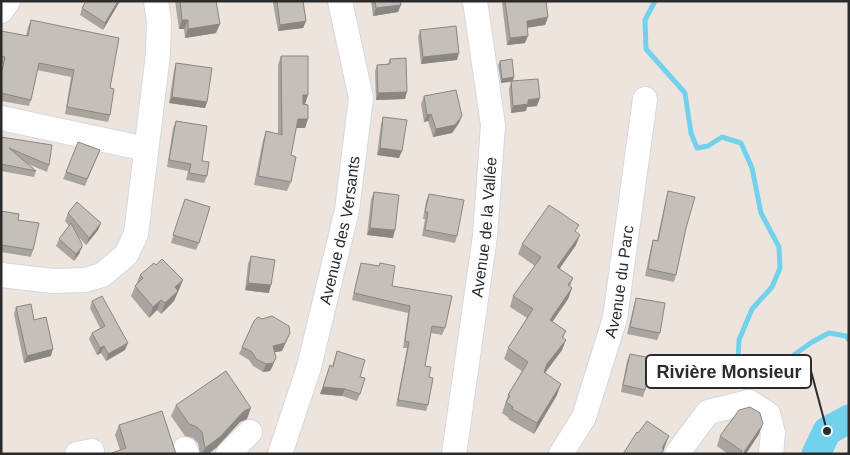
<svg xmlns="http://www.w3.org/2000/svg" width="850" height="455" font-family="Arial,sans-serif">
  <rect width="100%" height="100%" fill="#ede5dd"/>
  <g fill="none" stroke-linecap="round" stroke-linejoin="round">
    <polyline stroke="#72d2ed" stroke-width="5" points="655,1 645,20 646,49 685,93 691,133 697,148 708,146 722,137 741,143 752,168 761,213 779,247 780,268 772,287 752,309 739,340 738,360 746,370 763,374 780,365 812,342 829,333 846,336 849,340"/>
    <polyline stroke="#72d2ed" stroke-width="29" points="816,454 827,431 849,419"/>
    <defs>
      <g id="minor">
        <polyline points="1,11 8,1"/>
        <polyline points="1,118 146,149"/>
        <polyline points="1,275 53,281 85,280 102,275 126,255 136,234 158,54 159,21 156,1"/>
        <polyline points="185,449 187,454"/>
        <polyline points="77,454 92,451"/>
        <polyline points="228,454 250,432"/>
        <path id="s1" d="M 280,454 L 309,367 L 347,210 L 361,98 L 340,1"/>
        <path id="s2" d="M 454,454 L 485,236 L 493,125 L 475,1"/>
        <path id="s3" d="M 561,454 L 584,417 L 615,318 L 645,99"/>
        <polyline points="677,454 708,412 749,402 768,414 773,433 771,454"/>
      </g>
    </defs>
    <use href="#minor" stroke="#d3d7e3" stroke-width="26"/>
    <use href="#minor" stroke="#fff" stroke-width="24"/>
  </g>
  <g fill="#a9a4a0">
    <polygon points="85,1 120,1 103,30 80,15 82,8 86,2"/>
    <polygon points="175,1 216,1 216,33 185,38 184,29 179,29"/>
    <polygon points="274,1 303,1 306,21 303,28 278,31 273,3"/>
    <polygon points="371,1 400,1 398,12 373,16"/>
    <polygon points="502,1 546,1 548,17 545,25 527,28 525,43 507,45 502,3"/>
    <polygon points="31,20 110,88 110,115 108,122 65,114 71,77 37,70 31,100 29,106 1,101 1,71 3,64 1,64 1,31 26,36 28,27"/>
    <polygon points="420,30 457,60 421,64 418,37"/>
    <polygon points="281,56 308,95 305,104 308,119 305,128 296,128 291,155 291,182 287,191 254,185 263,140 266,131 278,134 278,65"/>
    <polygon points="390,59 405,99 376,100 375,71 377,65 388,64"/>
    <polygon points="500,61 513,81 537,106 527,107 526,111 511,113 509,89 511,82 501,83 498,65"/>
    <polygon points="176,63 207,102 205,108 169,103 174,70"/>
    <polygon points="424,96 459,123 452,133 433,137 428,121 424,122 421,104"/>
    <polygon points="383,117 399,158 377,155 381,124"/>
    <polygon points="176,121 202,161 207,176 204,183 186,180 188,171 167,167 173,128"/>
    <polygon points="1,137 49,165 47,172 28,164 36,171 34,177 1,171"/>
    <polygon points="100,150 85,186 63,179 66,172"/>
    <polygon points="668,191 686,228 676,275 674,282 645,276 651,247 653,240 657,240 666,198"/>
    <polygon points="374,192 393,238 367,235 371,199"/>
    <polygon points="429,194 457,236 455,243 422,236 425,219 423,219 426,201"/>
    <polygon points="185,199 199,243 196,250 171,243"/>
    <polygon points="1,211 18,220 33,250 31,257 1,252"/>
    <polygon points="68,213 101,223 98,230 86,245 77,235 82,247 79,254 74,261 56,246 59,239 69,226 65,221"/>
    <polygon points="576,232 576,245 559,269 573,278 570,287 572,288 568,299 552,322 566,331 563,338 562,350 545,373 557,395 534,434 508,419 509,418 502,413 508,395 522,371 504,359 508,348 527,318 510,307 513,296 535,266 518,254 522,244"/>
    <polygon points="251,256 269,293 245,290 248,264"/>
    <polygon points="361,263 392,286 445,328 442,335 431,333 425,366 429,377 428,405 426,411 396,406 407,348 403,348 408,313 352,300 359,270"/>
    <polygon points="140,275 179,290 174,301 161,314 157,310 149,318 131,296"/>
    <polygon points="636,298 660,333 657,340 627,334 634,305"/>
    <polygon points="92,301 125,350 106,361 101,353 97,355 89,339 92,333 100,328 90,308"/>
    <polygon points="16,307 34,320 51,356 24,363 14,314"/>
    <polygon points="290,333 282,351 275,352 273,366 270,371 263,372 253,366 249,360 239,354 242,347"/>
    <polygon points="337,351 360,377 360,394 357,401 342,396 320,394 330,365 332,366"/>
    <polygon points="630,354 645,390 643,397 621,392 627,361"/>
    <polygon points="176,405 247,419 240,422 216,448 208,454 200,454 198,443 193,438 185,436 171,416"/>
    <polygon points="119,425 176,454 120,450 115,435"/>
    <polygon points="759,434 746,453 747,454 728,454 717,446 720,436"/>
  </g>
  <g fill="#8a8682">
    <polygon points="118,1 120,1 103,30 105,23"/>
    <polygon points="401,5 398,12 373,16 376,8"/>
    <polygon points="548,17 545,25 524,28 527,21"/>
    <polygon points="182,20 188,20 184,29 179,29"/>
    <polygon points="306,21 303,28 278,31 280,25"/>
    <polygon points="220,24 216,33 185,38 188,29"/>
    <polygon points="528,36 525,43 507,45 510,38"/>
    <polygon points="459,53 457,60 421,64 423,57"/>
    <polygon points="514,77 513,81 501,83 502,79"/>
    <polygon points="407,92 405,99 376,100 378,93"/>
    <polygon points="303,95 308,95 305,104 300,104"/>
    <polygon points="172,97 207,102 205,108 169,103"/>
    <polygon points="540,98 537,106 527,107 526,111 511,113 513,106 528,100"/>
    <polygon points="431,114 428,121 424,122 427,115"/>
    <polygon points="462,116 459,123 452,133 433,137 436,129"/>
    <polygon points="298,119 308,119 305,128 294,128"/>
    <polygon points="380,148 402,151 399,158 377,155"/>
    <polygon points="101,223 98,230 86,245 89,238"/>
    <polygon points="370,228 395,230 393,238 367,235"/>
    <polygon points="580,235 576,245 553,278 557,267"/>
    <polygon points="82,247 79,254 74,261 76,254"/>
    <polygon points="183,280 179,290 171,297 175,287"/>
    <polygon points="248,283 271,285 269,293 245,290"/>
    <polygon points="572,288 568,299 546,331 550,320"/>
    <polygon points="178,291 174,301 161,314 165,303"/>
    <polygon points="161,300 157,310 149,318 153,307"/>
    <polygon points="290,333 282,351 270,353 273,346"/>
    <polygon points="566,340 562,350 544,374 540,383 547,364"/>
    <polygon points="128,343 125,350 106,361 108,354"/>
    <polygon points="104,346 101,353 97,355 100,348"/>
    <polygon points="53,349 51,356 24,363 27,356"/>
    <polygon points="276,358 270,371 263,372 266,364"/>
    <polygon points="561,384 557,395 534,434 537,423"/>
    <polygon points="323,387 345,389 342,396 320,394"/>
    <polygon points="251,408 247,419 240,422 216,448 208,454 202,454 205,448 244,411"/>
    <polygon points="763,424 759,434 746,454 744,452"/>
    <polygon points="669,436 662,454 660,454 662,448"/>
  </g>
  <g fill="#c5bfba" stroke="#8a8682">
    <polygon points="86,1 118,1 105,23 82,8"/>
    <polygon points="180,1 216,1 220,24 188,29 188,20 182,20"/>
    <polygon points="277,1 303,1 306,21 280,25"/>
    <polygon points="375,1 400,1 401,5 376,8"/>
    <polygon points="505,1 546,1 548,17 527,21 528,36 510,38"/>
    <polygon points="31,20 119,38 110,88 114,89 110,115 67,107 74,70 39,63 31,100 1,93 1,75 5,57 1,56 1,31 28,36"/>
    <polygon points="456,26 459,53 423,57 420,30"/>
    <polygon points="281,56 308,56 308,95 303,95 303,104 308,105 308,119 298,119 291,155 296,157 291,182 258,176 266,131 282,135"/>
    <polygon points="406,58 407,92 378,93 377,65 390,64 390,59"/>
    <polygon points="512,59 514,77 502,79 500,61"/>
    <polygon points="176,63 212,68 207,102 172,97"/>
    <polygon points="538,79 540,98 528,100 528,104 513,106 511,81"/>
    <polygon points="456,90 462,116 455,125 436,129 431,114 427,115 424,96"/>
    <polygon points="383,117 407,120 402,151 380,148"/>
    <polygon points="176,121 207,126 202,161 209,162 207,176 189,173 191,164 169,160"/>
    <polygon points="1,137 52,145 49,165 9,148 36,171 1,164"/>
    <polygon points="78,142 100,150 87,179 66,172"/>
    <polygon points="668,191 695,197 686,228 676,275 648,269 653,240 658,241"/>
    <polygon points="374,192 399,195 395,230 370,228"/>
    <polygon points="429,194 464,200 457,236 425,230 428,212 425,212"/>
    <polygon points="185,199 210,207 199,243 173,235"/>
    <polygon points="77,202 101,223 89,238 68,213"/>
    <polygon points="549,205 579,225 575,231 580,235 557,267 573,278 568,285 572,288 550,320 566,331 562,337 566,340 547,364 544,372 561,384 537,423 512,409 513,407 506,402 510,396 508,395 528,362 508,348 533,309 513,296 541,257 522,244"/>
    <polygon points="1,211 19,214 18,220 39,223 33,250 1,245"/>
    <polygon points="71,223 82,244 82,247 76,254 59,239"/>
    <polygon points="251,256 275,260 271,285 248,283"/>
    <polygon points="162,259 183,280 175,287 178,291 165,303 161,300 153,307 135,286 143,278 140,275 154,263 156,265"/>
    <polygon points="361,263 379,266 380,263 395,266 392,286 452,296 445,328 432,326 425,366 431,367 429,377 433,378 428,405 398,400 409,342 405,341 410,306 354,293"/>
    <polygon points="102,296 128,343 108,354 104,346 100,348 92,333 105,326 92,301"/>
    <polygon points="636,298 665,303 660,333 630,327"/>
    <polygon points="31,304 34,320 46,317 53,349 27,356 16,307"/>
    <polygon points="272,316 289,326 290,333 285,343 273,346 276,358 273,363 266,364 256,359 252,352 242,347 254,321 258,317 262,319"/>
    <polygon points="337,351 365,360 360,377 365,378 360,394 345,389 323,387 330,365 333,367"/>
    <polygon points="630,354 651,358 645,390 623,385"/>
    <polygon points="226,371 251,408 244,411 220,437 205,448 202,432 197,427 189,424 176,405"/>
    <polygon points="750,407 760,413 763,424 744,452 747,454 740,454 742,451 720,436 739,410"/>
    <polygon points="162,411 176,454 109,454 126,448 119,425"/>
    <polygon points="647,421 669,436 662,448 664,450 660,454 623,454 637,432 638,433"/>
  </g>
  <g text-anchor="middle" stroke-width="4" stroke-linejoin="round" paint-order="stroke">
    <g font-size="16" fill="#2b2b2b" stroke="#fff">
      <text dy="6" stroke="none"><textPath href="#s2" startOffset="229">Avenue de la Vallée</textPath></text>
      <text dy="6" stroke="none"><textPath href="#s1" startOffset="232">Avenue des Versants</textPath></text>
      <text dy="6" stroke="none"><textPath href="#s3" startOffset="184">Avenue du Parc</textPath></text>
    </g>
  </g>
  <path fill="none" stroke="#2b2b2b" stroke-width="2" d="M827 431L811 371"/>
  <circle fill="#2b2b2b" stroke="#fff" stroke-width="2" cx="827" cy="431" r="5"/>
  <rect fill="#fff" stroke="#2b2b2b" stroke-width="2" x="646" y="355" width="165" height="33" rx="5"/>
  <g font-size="18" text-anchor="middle" font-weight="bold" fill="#2b2b2b">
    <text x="729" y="378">Rivière Monsieur</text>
  </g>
  <rect width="850" height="455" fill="none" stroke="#2b2b2b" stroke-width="5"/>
</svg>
